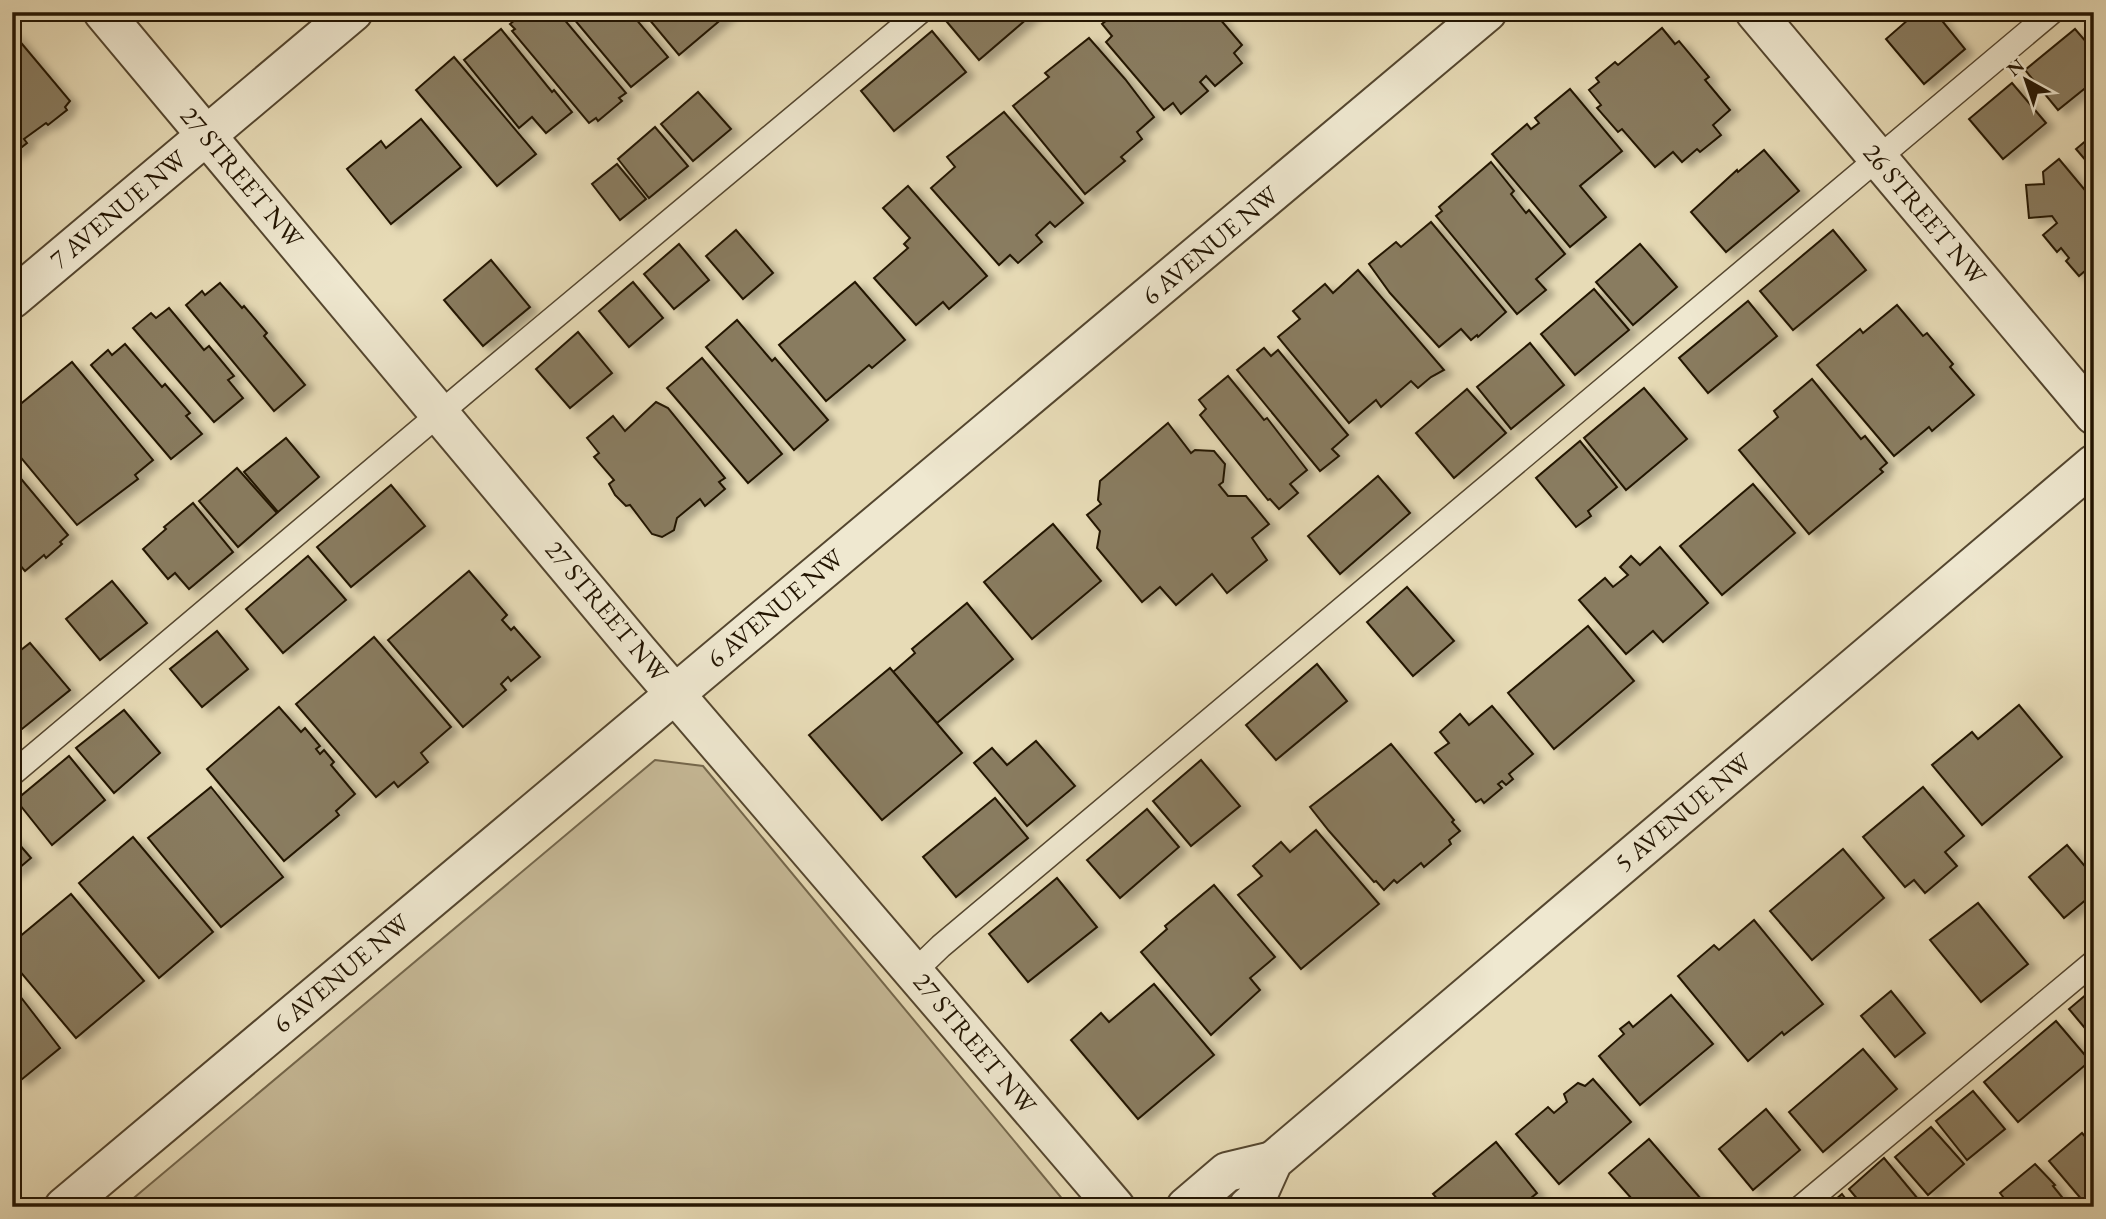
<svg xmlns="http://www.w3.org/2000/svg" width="2106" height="1219" font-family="'EB Garamond',serif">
  <defs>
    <filter id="shadow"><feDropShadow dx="8" dy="4.5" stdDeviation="3.5" flood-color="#0004"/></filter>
  </defs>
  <rect width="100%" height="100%" fill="#e7dbb6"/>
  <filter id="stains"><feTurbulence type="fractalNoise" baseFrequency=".00286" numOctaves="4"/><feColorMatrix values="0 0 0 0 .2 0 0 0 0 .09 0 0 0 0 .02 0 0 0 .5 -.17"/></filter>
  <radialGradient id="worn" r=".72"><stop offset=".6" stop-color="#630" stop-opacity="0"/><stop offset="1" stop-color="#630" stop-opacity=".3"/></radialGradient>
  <polygon fill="#c6b997" stroke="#74674c" stroke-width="2" points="655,760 703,766 1069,1207 123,1207"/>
  <g fill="#897c60" stroke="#231502" stroke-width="2" filter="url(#shadow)">
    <polygon points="525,12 558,12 626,93 619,98 622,101 598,121 596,118 589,123 512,31 515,29 510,24"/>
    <polygon points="568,12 630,12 668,57 631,87"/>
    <polygon points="643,12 730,12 679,55"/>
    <polygon points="958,12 1035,12 979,60 947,22"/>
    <polygon points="1117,12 1214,12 1242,45 1234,53 1242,63 1215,86 1206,76 1200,82 1208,91 1181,114 1173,103 1164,110 1106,42 1112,36 1102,24"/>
    <polygon points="1917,12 1935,12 1965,49 1924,84 1886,39"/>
    <polygon points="1662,28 1675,44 1679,41 1709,77 1705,80 1730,110 1713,125 1721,135 1700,152 1697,149 1682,162 1673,152 1655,167 1622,129 1618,132 1597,108 1601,105 1589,90 1599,82 1596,78 1615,62 1618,65"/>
    <polygon points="501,29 552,92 554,90 572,112 546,133 532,117 519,128 464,60"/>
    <polygon points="2075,29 2094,51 2094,81 2058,110 2025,70"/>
    <polygon points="932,31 966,72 894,131 861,91"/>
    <polygon points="12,32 70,101 65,107 67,110 48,125 46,123 24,139 27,143 12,155"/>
    <polygon points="1089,38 1125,79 1154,117 1137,132 1142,139 1121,157 1125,161 1085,194 1013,106 1049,77 1045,73"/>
    <polygon points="454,57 536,154 497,186 416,90"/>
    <polygon points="2012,83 2046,123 2003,159 1969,119"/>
    <polygon points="1570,89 1622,151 1580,186 1606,217 1570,247 1492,154 1527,124 1531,129 1539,123 1535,118"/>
    <polygon points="698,92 731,129 693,161 661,124"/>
    <polygon points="1004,112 1083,203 1055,227 1050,222 1036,235 1042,242 1018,263 1010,255 999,265 931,188 955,167 947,157"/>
    <polygon points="421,119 461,167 391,224 347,169 381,141 386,148"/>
    <polygon points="655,127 688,166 649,198 618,159"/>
    <polygon points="2094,134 2094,170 2076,149"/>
    <polygon points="1764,150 1799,191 1726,252 1691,212 1737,170 1738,172"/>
    <polygon points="2059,159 2089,195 2094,193 2094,282 2085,271 2079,276 2066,261 2069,258 2061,248 2057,252 2043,235 2057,223 2052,216 2029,218 2026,185 2044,184 2043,172"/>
    <polygon points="1491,162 1514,191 1511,194 1526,213 1529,210 1565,254 1536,279 1546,290 1517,314 1436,216 1442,211 1439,207"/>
    <polygon points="617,164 646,199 620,220 592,184"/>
    <polygon points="908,186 987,276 949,309 943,302 916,325 874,278 908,248 904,244 910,238 883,208"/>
    <polygon points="1431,222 1506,312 1478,337 1477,335 1471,340 1461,329 1439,347 1390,293 1369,264 1396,242 1401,247"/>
    <polygon points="736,230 773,273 743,299 706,256"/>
    <polygon points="1833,230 1866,270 1793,330 1760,291"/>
    <polygon points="679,244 709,280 674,309 644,274"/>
    <polygon points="1640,244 1677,287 1633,325 1596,282"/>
    <polygon points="491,260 530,307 483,346 444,300"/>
    <polygon points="1358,270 1444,370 1431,377 1418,388 1411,381 1381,407 1376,400 1349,423 1278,337 1300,319 1293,311 1325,284 1333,293"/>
    <polygon points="633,282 663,318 629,347 599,311"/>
    <polygon points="855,282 905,340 872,368 869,365 826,401 779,345"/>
    <polygon points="220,283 242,308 244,306 267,333 264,336 305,385 274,411 186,305 202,291 205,295"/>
    <polygon points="1594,289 1629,330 1575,375 1541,334"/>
    <polygon points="1748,301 1777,336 1708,393 1679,358"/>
    <polygon points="1897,305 1923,336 1927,333 1953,364 1950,367 1974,395 1932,431 1929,427 1894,456 1817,365 1860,329 1863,333"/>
    <polygon points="169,308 204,350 209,346 234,376 228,380 243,398 214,422 133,328 151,313 156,318"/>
    <polygon points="737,320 772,361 775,358 828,420 794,450 706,347"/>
    <polygon points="578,332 612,373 570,408 536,369"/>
    <polygon points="1530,343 1564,385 1511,429 1477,387"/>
    <polygon points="125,344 162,387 165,384 190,413 186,416 202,434 171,459 91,365 108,350 112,355"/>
    <polygon points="1264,348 1271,356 1278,350 1348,435 1332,449 1339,456 1320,471 1237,370"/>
    <polygon points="702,358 782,454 748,483 667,388"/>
    <polygon points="72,362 153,460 135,475 138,479 77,525 12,447 12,411"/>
    <polygon points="1228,376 1264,420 1267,418 1307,470 1290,484 1298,493 1279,509 1270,499 1268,500 1200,415 1206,409 1199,400"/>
    <polygon points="1812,379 1861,439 1865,436 1887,463 1880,469 1883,472 1809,534 1739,450 1778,417 1774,411"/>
    <polygon points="1644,388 1687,439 1626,490 1584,438"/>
    <polygon points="1467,389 1506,433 1454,478 1416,433"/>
    <polygon points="656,402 668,408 725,478 719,482 725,489 705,506 700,499 677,518 674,530 662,537 652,534 630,505 626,506 615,495 609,484 614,480 594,457 599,453 587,438 613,416 625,431"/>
    <polygon points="1168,423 1191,453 1195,450 1214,451 1225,464 1223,482 1219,485 1228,496 1246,496 1269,524 1252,538 1267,560 1227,593 1212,574 1176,605 1160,587 1142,602 1097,548 1100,531 1087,515 1101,504 1098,500 1100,481"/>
    <polygon points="286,438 319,477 278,512 244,472"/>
    <polygon points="1580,441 1617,487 1588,511 1591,516 1576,527 1536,478"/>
    <polygon points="12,468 68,535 60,542 62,544 46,558 44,555 25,571 12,556"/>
    <polygon points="237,468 277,513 238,547 199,501"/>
    <polygon points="1378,476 1410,513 1340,574 1308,536"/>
    <polygon points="1753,484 1795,533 1722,595 1680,546"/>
    <polygon points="391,485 425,526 351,587 317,547"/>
    <polygon points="193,503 233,552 189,589 175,573 168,579 143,549 166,529 164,527"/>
    <polygon points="1053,524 1101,581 1032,639 984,582"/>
    <polygon points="1660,547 1708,603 1663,642 1653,631 1626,654 1579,600 1605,578 1613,587 1628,575 1620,567 1631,556 1640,565"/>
    <polygon points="308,556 346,600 283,653 246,609"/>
    <polygon points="469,571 507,615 502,620 511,630 514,627 540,657 511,681 508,677 501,684 506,690 463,727 388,640"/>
    <polygon points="112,581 147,623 100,660 66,619"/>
    <polygon points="1407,587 1454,641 1413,676 1367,622"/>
    <polygon points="967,603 1013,659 937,723 893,672 915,653 912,649"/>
    <polygon points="1588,626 1634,681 1554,749 1508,693"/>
    <polygon points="217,631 248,669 202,707 170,669"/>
    <polygon points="374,637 451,727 421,753 428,762 398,787 394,782 376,797 296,704"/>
    <polygon points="30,643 70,690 22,729 12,718 12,657"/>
    <polygon points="1317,664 1347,701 1276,760 1246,725"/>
    <polygon points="890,668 962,753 882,820 809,735"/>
    <polygon points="2019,705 2062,757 1982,825 1932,765 1972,732 1978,739"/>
    <polygon points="1492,706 1533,754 1509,774 1513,779 1506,785 1502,781 1498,784 1502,788 1484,803 1481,799 1476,802 1435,753 1449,743 1440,732 1460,714 1469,725"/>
    <polygon points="279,707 301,732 305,728 320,746 316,749 320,754 324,750 334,762 331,765 355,794 336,811 339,815 284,861 207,769"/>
    <polygon points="124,710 160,753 114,793 76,748"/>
    <polygon points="1036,741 1075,786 1027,826 974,763 992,748 1007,765"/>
    <polygon points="1391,744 1454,820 1452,822 1460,831 1449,840 1451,844 1424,867 1421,863 1397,883 1394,880 1384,890 1376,881 1374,882 1329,831 1310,807"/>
    <polygon points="69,756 105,800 52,845 16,800"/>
    <polygon points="1201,760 1240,806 1191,846 1153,801"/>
    <polygon points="211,787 283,877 221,927 148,838"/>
    <polygon points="1923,787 1964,836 1945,852 1957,866 1925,893 1914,880 1905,887 1863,837"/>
    <polygon points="995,798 1028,838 956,897 923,857"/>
    <polygon points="1147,809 1179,847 1120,898 1087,860"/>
    <polygon points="1316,830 1379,904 1301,969 1238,895 1262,876 1253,866 1281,842 1290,852"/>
    <polygon points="12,836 31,858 12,874"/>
    <polygon points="133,837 213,932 159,978 79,883"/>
    <polygon points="2067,845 2094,877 2094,893 2064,918 2029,877"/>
    <polygon points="1843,849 1884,898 1812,960 1770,911"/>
    <polygon points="1057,878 1097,927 1028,982 989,934"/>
    <polygon points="1214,885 1275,957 1250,978 1260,990 1211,1035 1141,952 1167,929 1165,926"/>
    <polygon points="71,894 144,981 76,1038 12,962 12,943"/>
    <polygon points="1978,903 2028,964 1981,1002 1930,940"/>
    <polygon points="1754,920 1823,1004 1784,1035 1782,1032 1748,1061 1678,976 1714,945 1719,950"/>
    <polygon points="1154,984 1214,1055 1138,1119 1071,1040 1101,1013 1109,1022"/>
    <polygon points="13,987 60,1048 21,1080 12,1072"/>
    <polygon points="2094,988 2094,1039 2069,1009"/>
    <polygon points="1891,991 1925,1033 1895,1057 1861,1016"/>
    <polygon points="1671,995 1713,1044 1640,1105 1599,1056 1624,1034 1620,1029 1629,1022 1633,1027"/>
    <polygon points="2056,1021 2090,1061 2018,1122 1984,1082"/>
    <polygon points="1863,1049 1897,1089 1823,1152 1789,1112"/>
    <polygon points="1593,1079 1631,1122 1559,1184 1516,1134 1548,1107 1554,1113 1567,1102 1564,1094 1578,1083 1585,1086"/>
    <polygon points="1973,1091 2005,1129 1967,1160 1936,1121"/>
    <polygon points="1766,1109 1800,1150 1753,1190 1719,1149"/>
    <polygon points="1931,1127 1964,1164 1928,1195 1895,1157"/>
    <polygon points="2082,1133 2094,1147 2094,1207 2088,1207 2049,1161"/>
    <polygon points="1649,1139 1708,1207 1639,1207 1609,1173"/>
    <polygon points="1496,1142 1537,1193 1520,1207 1444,1207 1433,1194"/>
    <polygon points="1884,1158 1918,1199 1909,1207 1864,1207 1849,1189"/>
    <polygon points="2035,1164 2055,1185 2053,1186 2070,1207 2011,1207 2000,1193"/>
    <polygon points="1842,1194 1852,1207 1827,1207"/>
  </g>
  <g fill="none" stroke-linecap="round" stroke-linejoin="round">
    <defs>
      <g id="service">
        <polyline points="12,774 471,387 920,12"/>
        <polyline points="914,972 941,946 2052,12"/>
        <polyline points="1801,1207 2094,962"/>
      </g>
      <g id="minor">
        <polyline points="103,12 638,651 1115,1207"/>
        <polyline points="1755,12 2094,415"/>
        <polyline points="12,299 353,12"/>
        <polyline points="64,1207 1487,12"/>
        <polyline points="1186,1207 1227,1172 1273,1161"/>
        <polyline points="1248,1207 1255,1201 1273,1161 2094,464"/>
      </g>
    </defs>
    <use href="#service" stroke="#54462f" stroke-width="26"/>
    <use href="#minor" stroke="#54462f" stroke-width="42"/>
    <use href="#service" stroke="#efe8d0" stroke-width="23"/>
    <use href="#minor" stroke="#efe8d0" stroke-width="38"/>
  </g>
  <g text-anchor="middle" stroke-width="7" stroke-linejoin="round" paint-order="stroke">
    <g font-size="26" fill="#231502" stroke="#efe8d0">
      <text transform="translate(242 177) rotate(50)" y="9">27 STREET NW</text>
      <text transform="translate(118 209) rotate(-40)" y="9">7 AVENUE NW</text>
      <text transform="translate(1925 214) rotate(50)" y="9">26 STREET NW</text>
      <text transform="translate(1210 245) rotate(-40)" y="9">6 AVENUE NW</text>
      <text transform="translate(775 608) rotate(-40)" y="9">6 AVENUE NW</text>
      <text transform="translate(607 611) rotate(50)" y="9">27 STREET NW</text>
      <text transform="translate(1683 812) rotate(-40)" y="9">5 AVENUE NW</text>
      <text transform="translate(341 973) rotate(-40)" y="9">6 AVENUE NW</text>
      <text transform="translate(975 1043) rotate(50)" y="9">27 STREET NW</text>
    </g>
  </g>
  <rect width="2106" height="1219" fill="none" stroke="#e7dbb6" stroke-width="42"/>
  <rect x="14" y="14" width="2078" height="1191" fill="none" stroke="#231502" stroke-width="3.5"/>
  <rect x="21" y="21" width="2064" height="1177" fill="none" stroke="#231502" stroke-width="2"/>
  <g transform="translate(2026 80) rotate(320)" stroke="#efe8d0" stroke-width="5" paint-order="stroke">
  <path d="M0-5L12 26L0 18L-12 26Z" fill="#231502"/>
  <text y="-10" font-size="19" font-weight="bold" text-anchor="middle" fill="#231502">N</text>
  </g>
  <rect width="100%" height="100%" filter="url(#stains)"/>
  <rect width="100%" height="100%" fill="url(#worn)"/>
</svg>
